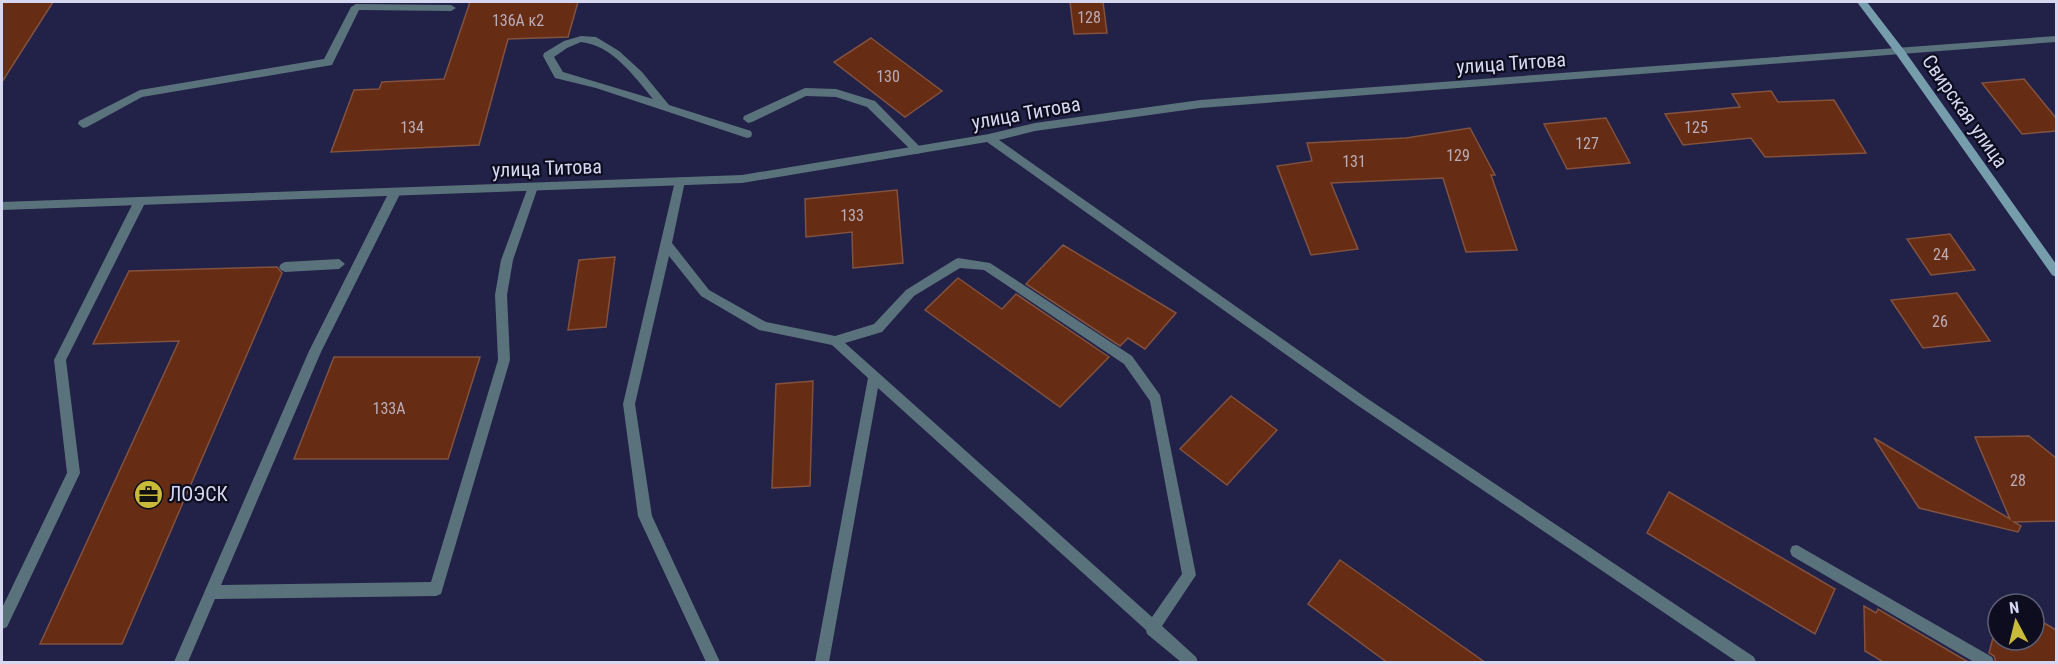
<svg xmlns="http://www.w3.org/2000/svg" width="2058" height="664" font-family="'Roboto Condensed',sans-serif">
  <rect width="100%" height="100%" fill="#222148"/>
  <g fill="#662c14" stroke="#82523f" stroke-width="1.5">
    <polygon points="2,2 53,2 2,82"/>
    <polygon points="470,2 578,2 568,37 508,39 479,145 331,152 354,90 379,89 382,82 444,79"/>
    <polygon points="1070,2 1103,2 1107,33 1074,34"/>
    <polygon points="871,38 942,91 905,117 834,62"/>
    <polygon points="2024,79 2056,118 2056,131 2022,134 1982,83"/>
    <polygon points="1771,91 1778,102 1834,100 1866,153 1765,157 1751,138 1683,145 1665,114 1740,107 1732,94"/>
    <polygon points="1606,118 1630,163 1567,169 1544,124"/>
    <polygon points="1470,128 1495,175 1491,175 1517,250 1466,252 1443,178 1331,183 1358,249 1311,255 1277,166 1312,161 1307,143 1406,138"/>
    <polygon points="897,190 903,263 853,268 852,232 806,237 805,199"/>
    <polygon points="1950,234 1975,270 1931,275 1907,239"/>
    <polygon points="1063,245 1176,313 1145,349 1128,338 1120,346 1026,284"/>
    <polygon points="615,257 606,327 568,330 579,260"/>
    <polygon points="277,267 282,273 122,644 40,644 179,341 93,344 129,271"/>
    <polygon points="958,278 1002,309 1016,294 1109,357 1060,407 925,310"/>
    <polygon points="1957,293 1990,341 1923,348 1891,300"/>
    <polygon points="334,357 480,357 448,459 294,459"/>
    <polygon points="813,381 810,486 772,488 776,384"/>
    <polygon points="1231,396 1277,430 1227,485 1180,449"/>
    <polygon points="2029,436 2056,458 2056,521 2014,522 2021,526 2018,532 1919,508 1874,438 2010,519 1975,437"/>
    <polygon points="1669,492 1835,589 1815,634 1647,533"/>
    <polygon points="1340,560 1486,663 1388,663 1308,604"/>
    <polygon points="1864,606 1876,613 1878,609 1970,663 1885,663 1865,651"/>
    <polygon points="2034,617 2056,630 2056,663 1996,663 1994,656 1989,653 1998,619 1998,640 2034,640"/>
  </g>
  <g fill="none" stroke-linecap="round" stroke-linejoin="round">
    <g fill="#5a727b" fill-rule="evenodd">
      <polygon points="356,4 451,5 456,8 451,11 359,10 332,65 142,97 87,127 83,128 78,124 79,121 140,90 324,59 351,7"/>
      <path d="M 581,36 L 596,37 L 619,51 L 642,72 L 669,105 L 751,131 L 752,134 L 751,137 L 747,138 L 596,88 L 555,78 L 543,56 L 544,53 L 564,41 ZM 581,42 C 612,45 635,77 653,99 L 563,72 L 554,57 L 567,48 Z"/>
      <polygon points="805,88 836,89 875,101 923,150 918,154 914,153 867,107 836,97 806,96 752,122 748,123 743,119 744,116"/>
      <path d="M 680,177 L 685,181 L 672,243 L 709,290 L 766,322 L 835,336 L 874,324 L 906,290 L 954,260 L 958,258 L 990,263 L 1132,356 L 1160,395 L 1196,575 L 1162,626 L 1196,657 L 1198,662 L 1181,662 L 1147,634 L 1146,630 L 878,388 L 829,662 L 815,662 L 868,378 L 832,345 L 759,330 L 701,296 L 669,256 L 635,404 L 652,516 L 720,662 L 706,662 L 638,516 L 623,404 L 675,181 ZM 960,268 L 984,270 L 1124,364 L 1150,401 L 1182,574 L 1152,617 L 845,343 L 882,332 L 914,296 Z"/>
      <polygon points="533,183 538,187 513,260 507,295 510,360 441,594 436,596 215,599 188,662 174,662 309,351 389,192 395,188 401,192 321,352 221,585 431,582 498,360 495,295 501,260 528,187"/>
      <polygon points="140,197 146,201 66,360 80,473 7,627 2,629 2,608 67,473 54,360 134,201"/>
      <polygon points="339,259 345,264 339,269 285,272 281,270 279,267 281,264 285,262"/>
      <polygon points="1797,545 1992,657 1994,662 1974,662 1792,556 1790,551 1792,546"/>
    </g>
    <polygon fill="#5a727b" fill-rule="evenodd" points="2056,36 2056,42 1200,108 1035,131 999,140 1365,397 1754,657 1756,662 1737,662 1357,405 987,142 742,183 2,210 2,202 742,175 989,134 1035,123 1200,100"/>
    <polygon fill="#759dab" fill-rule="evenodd" points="1857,2 1867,2 1904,50 2056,264 2056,277 2052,275 1896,54"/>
  </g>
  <defs>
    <symbol id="office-disc" viewBox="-11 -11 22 22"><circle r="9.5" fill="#caba3a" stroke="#0d0d1f"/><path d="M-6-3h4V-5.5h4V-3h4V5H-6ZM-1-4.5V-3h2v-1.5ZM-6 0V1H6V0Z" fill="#111"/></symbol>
  </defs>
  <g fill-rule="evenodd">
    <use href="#office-disc" x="132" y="478" width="33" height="33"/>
  </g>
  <g text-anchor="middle" stroke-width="4.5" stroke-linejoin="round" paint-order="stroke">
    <g font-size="16" fill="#baadba">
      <text x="1089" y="23">128</text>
      <text x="518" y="26">136А к2</text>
      <text x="888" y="82">130</text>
      <text x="412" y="133">134</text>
      <text x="1696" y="133">125</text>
      <text x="1587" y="149">127</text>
      <text x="1458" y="161">129</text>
      <text x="1354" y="167">131</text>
      <text x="852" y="221">133</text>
      <text x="1941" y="260">24</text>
      <text x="1940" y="327">26</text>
      <text x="389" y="414">133А</text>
      <text x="2018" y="486">28</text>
    </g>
    <g font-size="20" fill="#d6d8f2" stroke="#0d0d1f">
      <text transform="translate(1511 63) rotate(-4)" y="7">улица Титова</text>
      <text transform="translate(1965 111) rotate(55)" y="7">Свирская улица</text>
      <text transform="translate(1026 113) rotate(-10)" y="7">улица Титова</text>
      <text transform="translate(547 168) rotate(-2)" y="7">улица Титова</text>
    </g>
    <g font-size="20" fill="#d6d8f2" stroke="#0d0d1f" text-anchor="start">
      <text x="169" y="501">ЛОЭСК</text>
    </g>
  </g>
  <rect width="2058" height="664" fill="none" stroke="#d6d8f2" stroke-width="6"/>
  <g transform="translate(2016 622) rotate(353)"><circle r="28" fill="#0d0d1f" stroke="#5d5e73" stroke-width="1.5"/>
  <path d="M0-4.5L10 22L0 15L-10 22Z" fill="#caba3a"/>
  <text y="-9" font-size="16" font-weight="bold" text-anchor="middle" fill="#d6d8f2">N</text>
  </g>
</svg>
